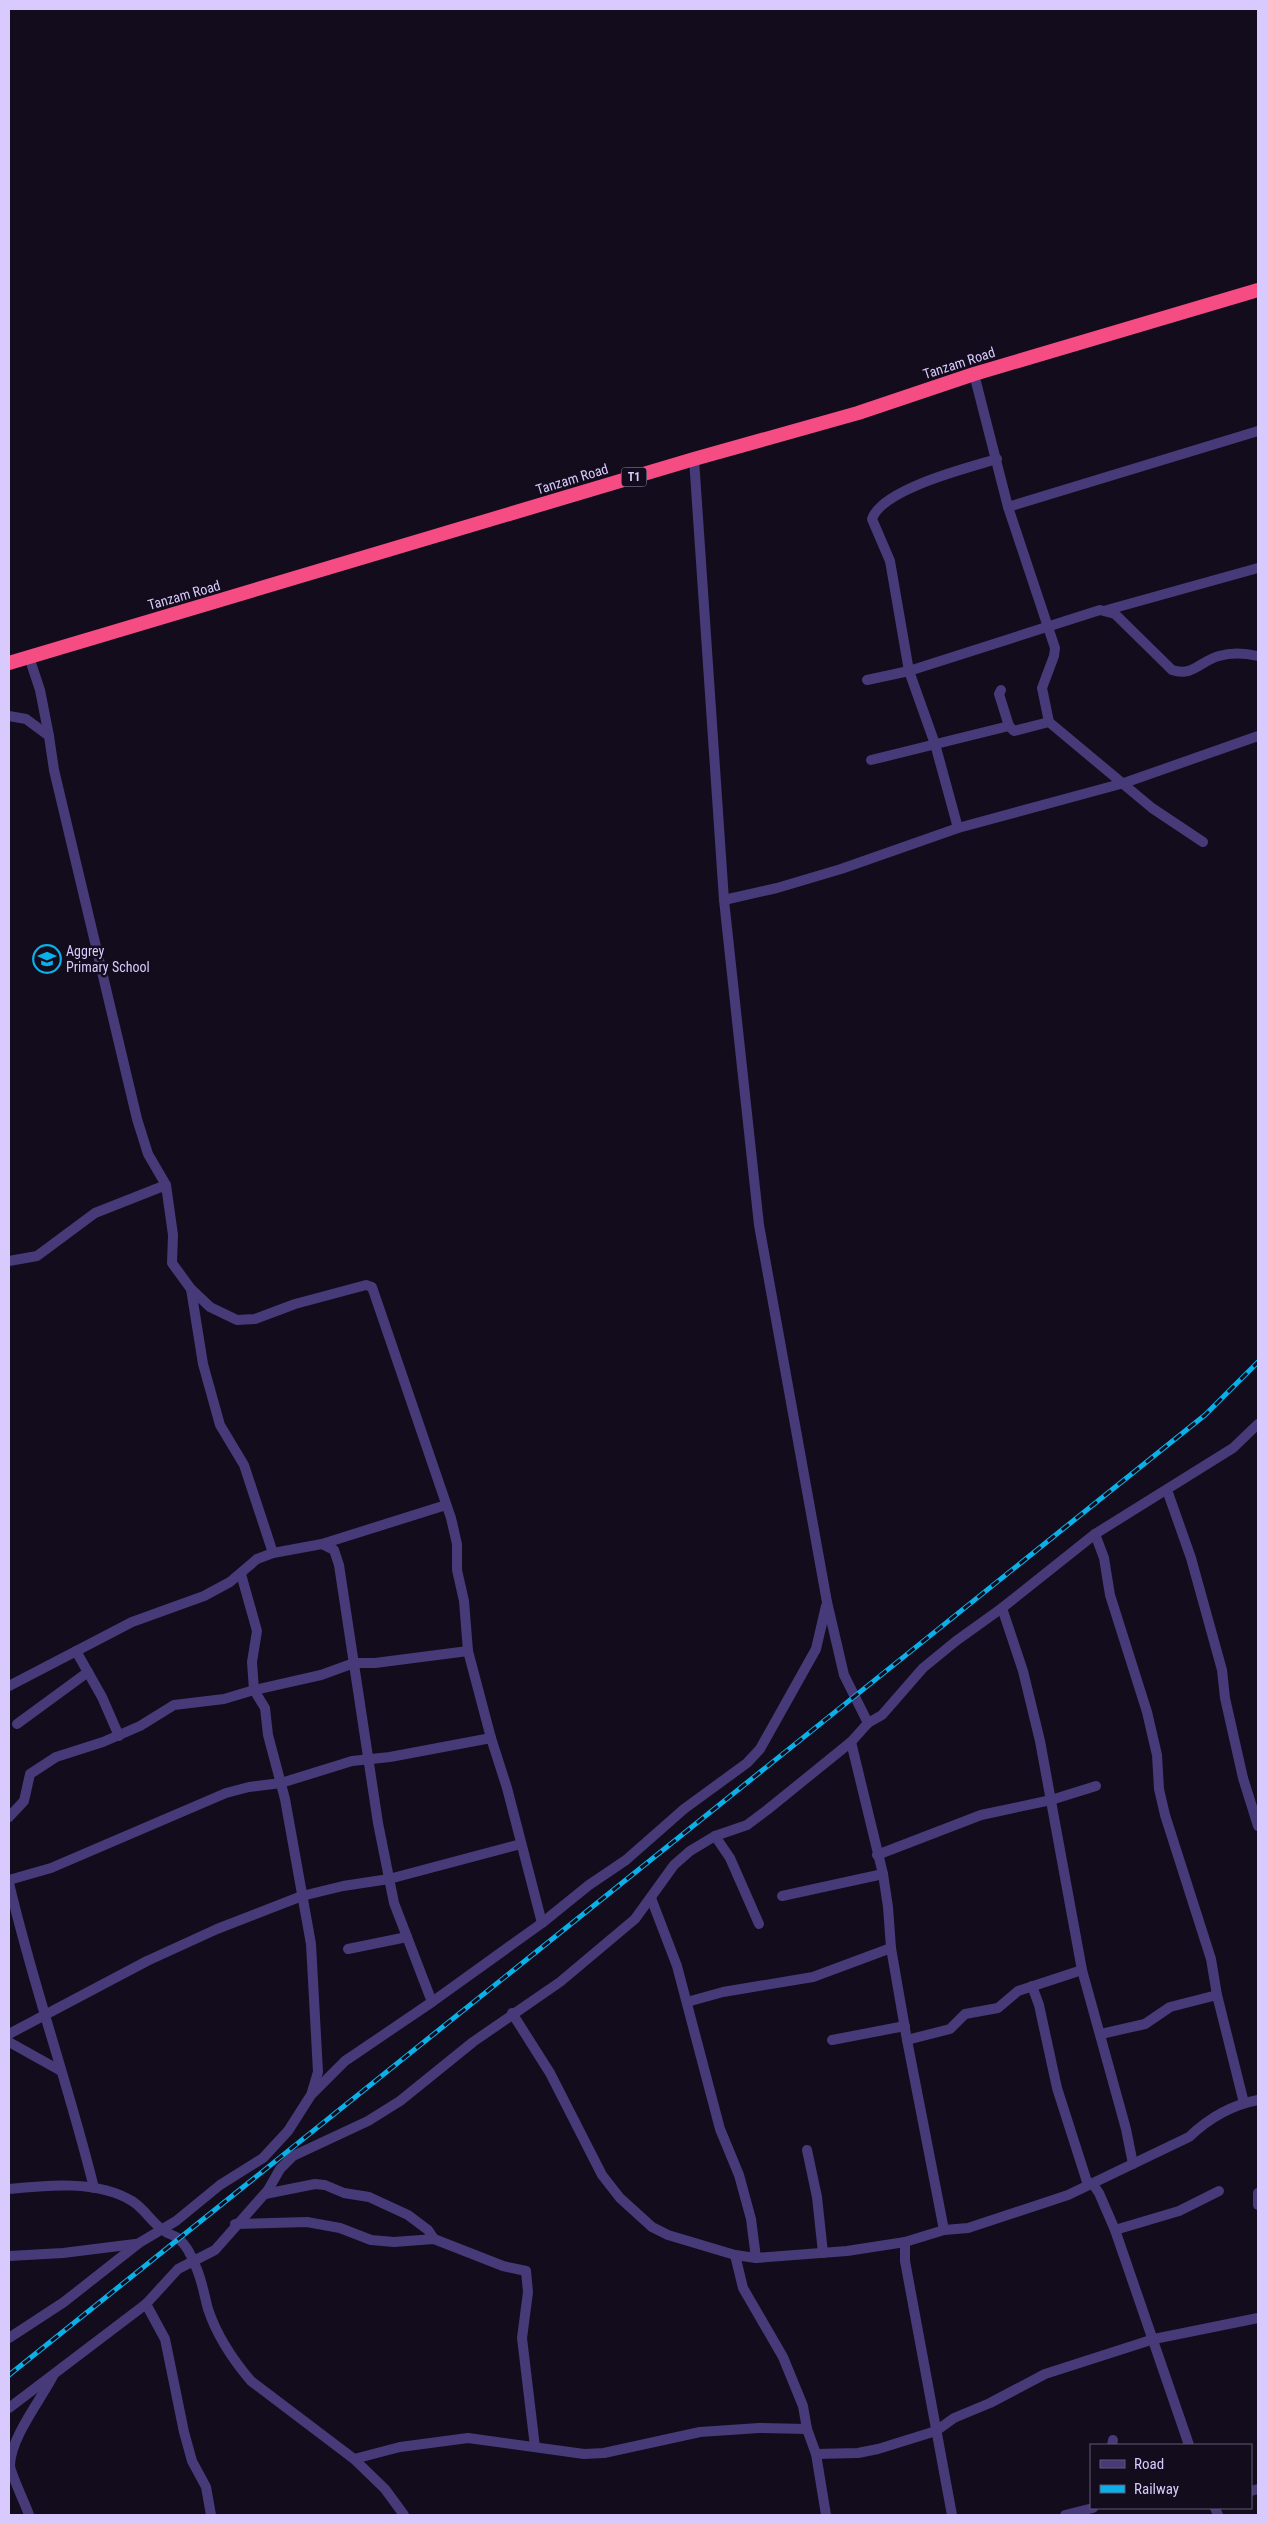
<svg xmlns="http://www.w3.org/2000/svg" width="1267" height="2524" font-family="'Roboto Condensed',sans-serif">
  <rect width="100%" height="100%" fill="#120c1c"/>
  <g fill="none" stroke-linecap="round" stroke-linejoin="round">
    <g stroke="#463a79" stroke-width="10">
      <polyline points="974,374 1008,507 1055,648 1054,656 1042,688 1049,722 1152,808 1203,842"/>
      <polyline points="694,459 724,900 759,1225 827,1602 844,1675 868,1723"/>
      <polyline points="1008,507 1258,431"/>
      <polyline points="1107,610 1258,568"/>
      <polyline points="29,657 40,690 49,736"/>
      <path d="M 867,680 L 909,671 L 1100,610 L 1115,614 L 1172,670 C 1193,677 1200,661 1219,656 C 1232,652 1245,653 1258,656"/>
      <polyline points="1001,690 999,694 1009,726 1014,731 1049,722"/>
      <polyline points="9,716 26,719 49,736 54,770 137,1119 148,1154 166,1185 173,1235 172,1263 191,1289 210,1307 237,1320 255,1319 295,1304 366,1285 372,1287 451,1518 457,1544 457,1570 464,1601 468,1651 491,1738 507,1788 542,1923"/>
      <polyline points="871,760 1009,726"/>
      <path d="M 958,828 L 935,744 L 909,671 L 890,561 L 872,519 C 882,489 967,468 997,459"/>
      <polyline points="724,900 777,888 841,869 958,828 1124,783 1258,736"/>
      <polyline points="9,1261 37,1256 95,1213 166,1185"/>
      <polyline points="191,1289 203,1364 220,1425 244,1465 273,1553"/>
      <polyline points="1167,1490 1191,1558 1222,1670 1225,1698 1243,1778 1258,1826"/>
      <polyline points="1095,1534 1104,1558 1110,1595 1147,1712 1157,1755 1159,1789 1165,1815 1211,1959 1217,1995 1244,2103"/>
      <polyline points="322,1544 334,1550 339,1565 378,1823 394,1903 432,2002"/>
      <polyline points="241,1574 257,1631 252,1662 254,1690 265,1708 268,1735 285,1799 311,1944 318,2072 312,2092"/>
      <polyline points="1002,1608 1023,1671 1040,1741 1082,1970 1126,2129 1133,2164"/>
      <polyline points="76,1651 102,1697 119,1736"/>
      <polyline points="9,1686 132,1622 204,1596 230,1582 257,1559 273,1553 322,1544 446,1505"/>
      <polyline points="17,1724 88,1672"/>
      <polyline points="851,1742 883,1874 888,1907 891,1948 907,2040 944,2230"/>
      <polyline points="9,1817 24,1801 30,1774 56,1757 103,1742 140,1726 174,1705 224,1699 254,1690 321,1675 354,1663 375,1663 468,1651"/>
      <polyline points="715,1836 730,1858 759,1924"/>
      <polyline points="877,1855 981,1815 1051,1800 1096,1786"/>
      <polyline points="9,1880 51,1868 226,1793 249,1787 281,1783 352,1761 390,1757 491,1738"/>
      <path d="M 9,1883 C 33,1986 69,2086 94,2188"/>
      <polyline points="782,1896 883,1874"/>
      <polyline points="651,1898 677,1966 720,2129 739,2175 751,2219 756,2258"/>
      <polyline points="348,1949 407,1937"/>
      <polyline points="1032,1986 1039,2005 1057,2088 1088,2185"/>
      <polyline points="687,2002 723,1992 813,1977 891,1948"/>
      <path d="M 512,2013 L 550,2073 L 602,2175 L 620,2198 L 652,2227 L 668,2235 L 735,2255 L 756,2258 L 847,2251 L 905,2242 L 944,2230 L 968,2228 L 1068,2195 L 1189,2137 C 1209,2118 1231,2105 1258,2100"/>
      <polyline points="9,2034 147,1961 217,1929 302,1896 343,1886 389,1879 521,1844"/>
      <polyline points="1101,2034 1145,2024 1170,2007 1217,1995"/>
      <polyline points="832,2040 905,2026"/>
      <polyline points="907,2040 950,2029 965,2014 998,2008 1018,1991 1082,1970"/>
      <polyline points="9,2042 61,2071"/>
      <polyline points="807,2150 817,2197 823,2253"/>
      <polyline points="1092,2183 1099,2193 1115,2230 1189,2445"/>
      <path d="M 9,2189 C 47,2185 98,2180 132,2201 C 145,2209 151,2222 163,2230 C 167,2234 175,2235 179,2239 C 186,2245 192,2257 195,2265 C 202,2279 204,2295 208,2309 C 217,2336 233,2360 251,2381 L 354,2459 L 385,2489 L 404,2515"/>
      <polyline points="1258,2193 1258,2205"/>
      <polyline points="265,2194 315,2184 325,2185 344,2193 369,2197 408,2215 428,2230 434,2239"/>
      <polyline points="235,2224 307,2222 340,2228 371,2240 394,2242 434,2239 503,2266 526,2271 528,2292 522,2338 535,2447"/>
      <polyline points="1115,2230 1179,2211 1219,2191"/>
      <polyline points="905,2242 905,2261 952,2515"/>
      <polyline points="735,2255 743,2288 783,2357 803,2406 807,2429 816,2454 826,2515"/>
      <polyline points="9,2256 63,2253 135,2244"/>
      <polyline points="146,2304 165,2339 184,2432 192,2461 206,2487 211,2515"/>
      <polyline points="9,2338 64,2302 139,2243 176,2221 220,2185 263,2158 288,2131 311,2095 345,2061 432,2002 542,1923 589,1885 626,1860 684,1809 747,1763 760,1749 816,1649 826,1606"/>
      <polyline points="9,2408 146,2304 178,2269 215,2250 268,2190 280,2169 293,2156 368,2121 400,2101 473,2042 560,1982 635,1919 674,1865 690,1851 715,1836 747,1825 767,1810 851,1742 868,1723 882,1715 923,1668 956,1641 1002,1608 1095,1534 1233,1448 1258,1424"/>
      <polyline points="1112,2445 1113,2440"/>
      <polyline points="816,2454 858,2453 878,2449 936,2431 954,2418 990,2403 1045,2374 1154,2339 1258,2318"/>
      <polyline points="354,2459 400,2447 468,2438 584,2454 604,2453 700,2432 759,2428 807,2429"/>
      <polyline points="1251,2491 1258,2489"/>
      <polyline points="1215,2508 1218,2515"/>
      <path d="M 29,2515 C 26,2505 10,2473 10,2465 C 11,2437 40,2401 53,2376"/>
      <polyline points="1065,2515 1093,2508"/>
    </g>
    <polyline stroke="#f64c84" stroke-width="14" points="9,663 694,459 858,413 974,374 1258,290"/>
    <defs>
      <polyline id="rail" points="9,2375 1205,1415 1258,1362"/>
    </defs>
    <use href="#rail" stroke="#0bb0e8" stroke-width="5"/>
    <use href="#rail" stroke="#120c1c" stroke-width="3" stroke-dasharray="9" stroke-linecap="butt"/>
  </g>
  <defs>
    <symbol id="school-ring" viewBox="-11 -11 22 22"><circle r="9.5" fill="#120c1c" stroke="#0bb0e8" stroke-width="1.5"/><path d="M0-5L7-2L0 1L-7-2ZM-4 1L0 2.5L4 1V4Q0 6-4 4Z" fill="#0bb0e8"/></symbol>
  </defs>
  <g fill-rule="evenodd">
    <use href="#school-ring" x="31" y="943" width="32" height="32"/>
  </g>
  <g text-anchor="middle" stroke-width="5" stroke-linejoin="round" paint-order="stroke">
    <rect fill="#120c1c" stroke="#9d91b9" stroke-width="1" x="621.5" y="467.5" width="25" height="19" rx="4"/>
    <g font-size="12" font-weight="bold" fill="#d8cafc">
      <text x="634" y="481">T1</text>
    </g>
    <g font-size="14" fill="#d8cafc" stroke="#120c1c">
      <text transform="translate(959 363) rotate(-18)" y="5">Tanzam Road</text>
      <text transform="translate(572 479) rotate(-17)" y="5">Tanzam Road</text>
      <text transform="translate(184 595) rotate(-16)" y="5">Tanzam Road</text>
    </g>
    <g font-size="14" fill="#d8cafc" stroke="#120c1c" text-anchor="start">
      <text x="66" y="956">Aggrey<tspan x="66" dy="16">Primary School</tspan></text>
    </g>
  </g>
  <rect width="1267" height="2524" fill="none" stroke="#d8cafc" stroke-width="20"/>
  <rect x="1090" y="2444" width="162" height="65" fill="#120c1c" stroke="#615876"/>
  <rect x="1100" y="2460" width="25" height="8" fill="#463a79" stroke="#615876"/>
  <text x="1134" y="2469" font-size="15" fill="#d8cafc">Road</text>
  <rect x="1100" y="2485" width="25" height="8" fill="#0bb0e8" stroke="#615876"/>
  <text x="1134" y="2494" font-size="15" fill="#d8cafc">Railway</text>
</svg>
